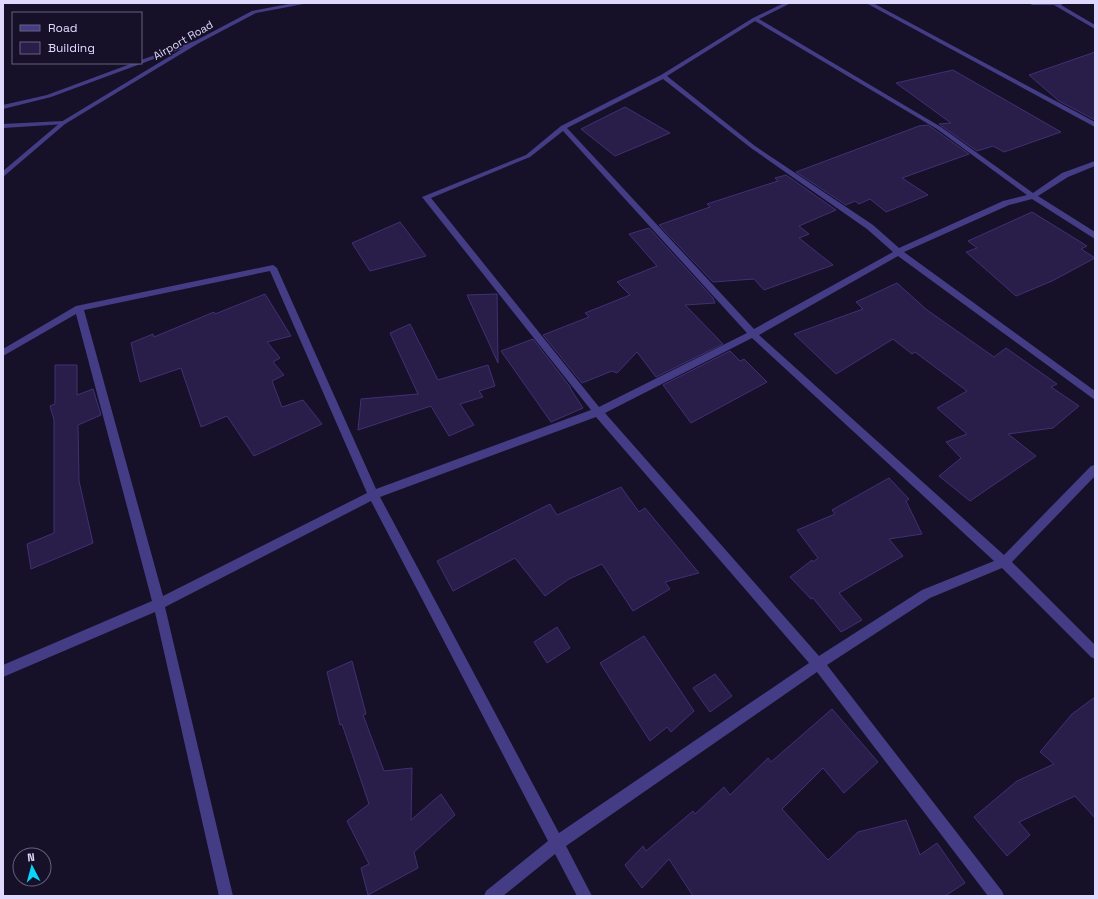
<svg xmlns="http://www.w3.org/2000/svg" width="1098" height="899" font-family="'Space Grotesk',sans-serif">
  <rect width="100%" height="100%" fill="#161129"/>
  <g fill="#291d49" stroke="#413075">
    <polygon points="1095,52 1095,120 1059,101 1029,75"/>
    <polygon points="953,70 1061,132 1004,152 993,146 977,151 939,124 951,123 896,83"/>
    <polygon points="625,107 670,133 615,156 581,129"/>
    <polygon points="928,125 969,154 902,178 928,195 886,212 870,199 859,204 855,201 846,205 796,172 919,126"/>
    <polygon points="786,175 836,210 799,226 809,234 799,238 833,265 764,290 754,279 713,282 659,225 710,207 707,204 778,181 775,178"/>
    <polygon points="1032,212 1087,246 1081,249 1095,258 1052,281 1016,296 966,252 977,248 968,241"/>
    <polygon points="400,222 426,256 370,271 352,243"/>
    <polygon points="649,228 713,298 715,303 685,305 723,344 656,377 637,352 617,373 612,371 582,383 543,335 589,317 585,313 630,295 617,282 657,266 629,234"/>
    <polygon points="897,283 927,310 994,357 1006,348 1057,384 1051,387 1079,406 1053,428 1008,434 1036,456 970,501 939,476 961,458 946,442 967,434 937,408 967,391 915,352 912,354 893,339 836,374 794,334 863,309 856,302"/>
    <polygon points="265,294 291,336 267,342 280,358 273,362 284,375 272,381 282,407 303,400 322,424 254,456 227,416 201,427 181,368 140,382 131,343 153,334 154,337 214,312 215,314"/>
    <polygon points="497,294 498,363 467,295"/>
    <polygon points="410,324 438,380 488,365 495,386 479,391 483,397 460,404 474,425 449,436 431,406 358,430 361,399 418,394 390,333"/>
    <polygon points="533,339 571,388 570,388 583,408 551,422 501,351"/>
    <polygon points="730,351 740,361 744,359 767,382 691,423 663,385"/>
    <polygon points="55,365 77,365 77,395 93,389 101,415 78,425 79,481 93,543 31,569 27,544 54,533 54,420 50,406 55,404"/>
    <polygon points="889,478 909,499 906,501 922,534 889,539 903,556 839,593 862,620 841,632 813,598 811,599 790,577 812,560 813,562 818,558 797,530 835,514 832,510"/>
    <polygon points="621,487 639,512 645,508 699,573 665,582 670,589 633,611 602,564 569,579 545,596 515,558 453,591 437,561 550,504 557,515"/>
    <polygon points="557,627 570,648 547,663 534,642"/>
    <polygon points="644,636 694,711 671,732 667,727 650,741 600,663"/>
    <polygon points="352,661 366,714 363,715 384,771 412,768 411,820 441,794 455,815 414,852 418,868 368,895 361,868 369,864 347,821 369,804 342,724 340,725 327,672"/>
    <polygon points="715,674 732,696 710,712 693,688"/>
    <polygon points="1095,697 1095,818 1075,796 1019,822 1030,835 1007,856 974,817 1017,781 1054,764 1040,752 1072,714"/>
    <polygon points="832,709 878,762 844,793 823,768 782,809 828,860 858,832 906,820 920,855 937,843 965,883 945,896 693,896 669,859 642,888 625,865 643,846 646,851 693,811 695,814 724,787 730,795 768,758 771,762"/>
  </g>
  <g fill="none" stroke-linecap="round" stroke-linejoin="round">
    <g fill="#443d86" fill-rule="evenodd">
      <polygon points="195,41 200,42 51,97 3,109 3,105 47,95 133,63 141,63 141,60"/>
      <polygon points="63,121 66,123 65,124 3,128 3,124"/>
    </g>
    <g fill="#443d86" fill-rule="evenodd">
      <path d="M 784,3 L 791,3 L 759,19 L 941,127 L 1033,193 L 1062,173 L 1095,161 L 1095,166 L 1068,177 L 1038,196 L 1095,232 L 1095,239 L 1032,199 L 1009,205 L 904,252 L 1095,391 L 1095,400 L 898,256 L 759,335 L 1004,555 L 1091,466 L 1095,465 L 1095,476 L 1012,562 L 1095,645 L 1095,659 L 1091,657 L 1002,568 L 930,598 L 827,665 L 1002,891 L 1004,896 L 988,896 L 817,672 L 566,846 L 592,896 L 577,896 L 555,854 L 503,896 L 484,896 L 486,891 L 548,841 L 371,501 L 165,607 L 233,896 L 219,896 L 155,612 L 3,677 L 3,665 L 152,601 L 76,314 L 3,356 L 3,349 L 76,306 L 273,265 L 277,268 L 376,489 L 591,410 L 422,197 L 526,155 L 561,126 L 661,75 L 753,18 ZM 755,21 L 937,129 L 1027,195 L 1003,201 L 899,248 L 873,225 L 755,146 L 667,76 ZM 663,79 L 751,148 L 867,229 L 893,252 L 754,329 L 567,128 ZM 563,131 L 747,333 L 599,407 L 431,198 L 530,157 ZM 270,271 L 367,493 L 163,596 L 84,310 ZM 752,338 L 994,561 L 922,590 L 819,656 L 605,413 ZM 596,417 L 809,663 L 559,833 L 380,497 Z"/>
      <polygon points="866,3 873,3 1095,122 1095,127"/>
      <polygon points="1029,3 1065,3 1061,5 1095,25 1095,29 1054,5 1032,5"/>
    </g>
    <polygon fill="#443d86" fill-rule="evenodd" points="294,3 309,3 256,13 199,43 65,124 3,177 3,171 61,122 195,41 252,11"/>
  </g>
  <g text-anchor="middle" stroke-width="3.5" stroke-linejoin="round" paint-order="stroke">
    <g font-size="11" fill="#e0d9fe" stroke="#161129">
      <text transform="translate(183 40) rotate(-30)" y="4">Airport Road</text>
    </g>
  </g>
  <rect width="1098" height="899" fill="none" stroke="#e0d9fe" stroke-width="8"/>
  <rect x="12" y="12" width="130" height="52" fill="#161129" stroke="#67617e"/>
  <rect x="20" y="25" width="20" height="6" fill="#443d86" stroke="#67617e"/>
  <text x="48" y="32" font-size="12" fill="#e0d9fe">Road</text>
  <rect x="20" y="42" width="20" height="12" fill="#291d49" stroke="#67617e"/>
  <text x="48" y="52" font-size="12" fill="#e0d9fe">Building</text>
  <g transform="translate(32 867) rotate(354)"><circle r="19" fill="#161129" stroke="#67617e"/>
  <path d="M0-3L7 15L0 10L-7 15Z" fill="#0ad4f9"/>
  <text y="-6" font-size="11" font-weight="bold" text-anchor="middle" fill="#e0d9fe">N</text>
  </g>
</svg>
